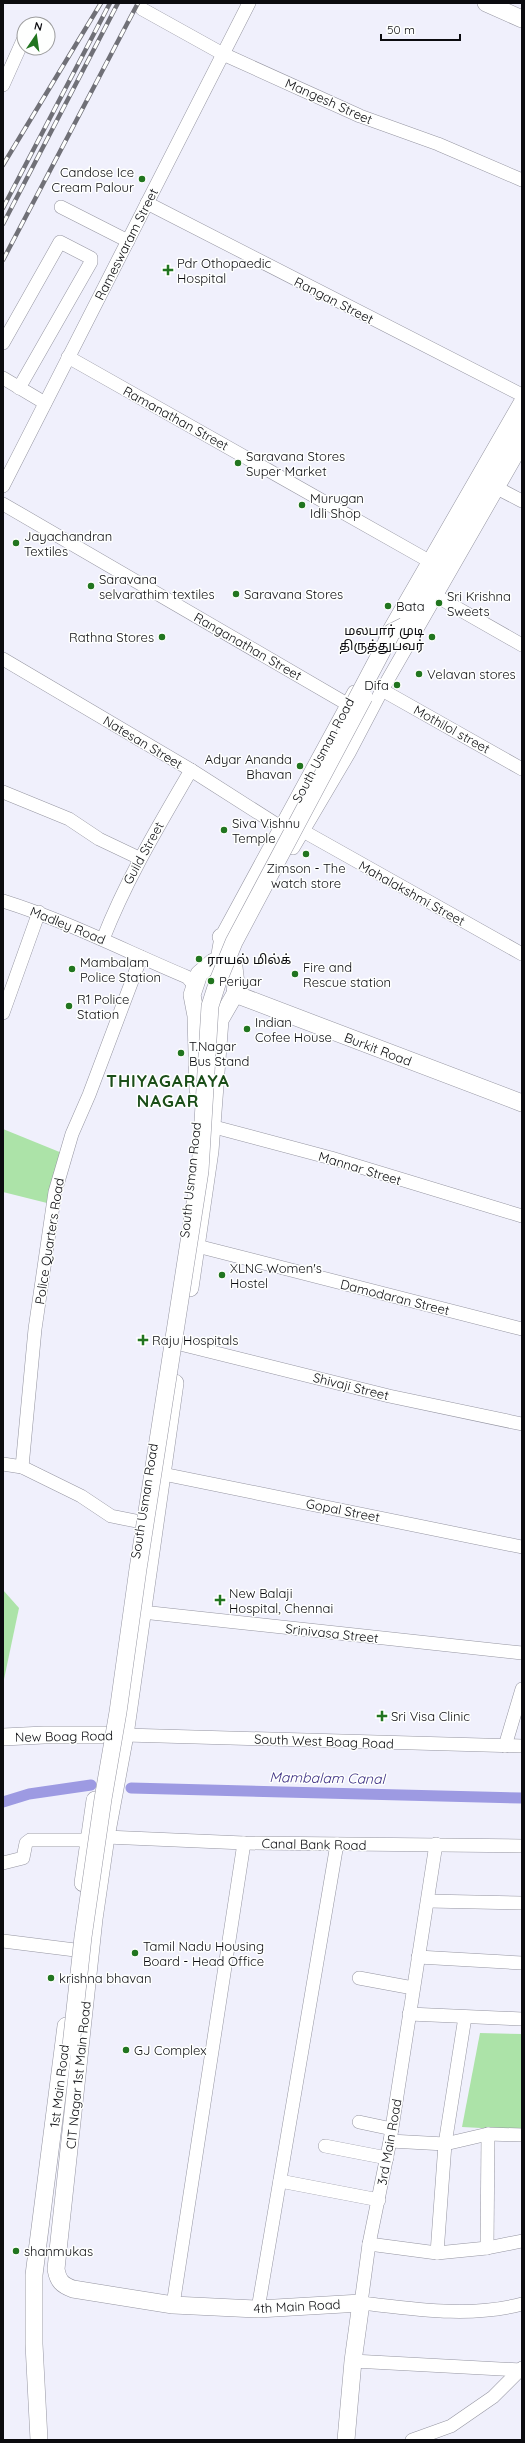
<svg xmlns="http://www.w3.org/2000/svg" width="525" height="2443" font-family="Quicksand,'Noto Sans Tamil',sans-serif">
  <rect width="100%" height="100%" fill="#f0f0fc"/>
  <g fill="#ace3a8">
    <polygon points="3,1129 62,1153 47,1203 3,1192"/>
    <polygon points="3,1590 19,1608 3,1684"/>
    <polygon points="480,2033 522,2034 522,2130 462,2127"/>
  </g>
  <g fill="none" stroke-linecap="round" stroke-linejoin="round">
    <g stroke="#9d9ae2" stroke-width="11">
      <polyline points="131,1788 522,1798"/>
      <polyline points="3,1802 29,1794 91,1785"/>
    </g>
    <defs>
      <g id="minor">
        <polyline points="142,9 223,54 360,116 438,144 522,180"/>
        <polyline points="3,85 24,38"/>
        <polyline points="147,203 522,395"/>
        <polyline points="61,207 128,241"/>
        <polyline points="3,343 60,242 91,258 91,262 19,388"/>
        <polyline points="68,357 429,561"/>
        <polyline points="3,378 45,403"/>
        <polyline points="3,486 249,3"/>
        <polyline points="497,488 522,501"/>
        <polyline points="3,504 354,708"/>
        <polyline points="436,596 522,645"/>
        <polyline points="385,637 522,399"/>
        <polyline points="3,659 191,770 282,828"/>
        <polyline points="382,690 522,769"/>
        <polyline points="3,792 69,819 99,839 139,858"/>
        <polyline points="303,831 522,954"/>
        <polyline points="293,848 349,753 382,690 522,446"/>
        <path d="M 3,901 C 67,921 125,951 187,977 L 194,985"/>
        <path d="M 103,939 C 127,878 158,827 191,770"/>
        <polyline points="217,960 221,937 354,692"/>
        <polyline points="3,1013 39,912"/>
        <polyline points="203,1124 331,1158 522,1216"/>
        <polyline points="197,1246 522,1329"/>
        <polyline points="180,1344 389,1396 522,1424"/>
        <polyline points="3,1464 22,1467 81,1496 111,1516 141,1522"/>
        <polyline points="22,1467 35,1329 55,1192 72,1134 89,1095 141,957"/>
        <polyline points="163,1474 522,1547"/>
        <polyline points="142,1612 522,1653"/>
        <polyline points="125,1735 522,1746"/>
        <polyline points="505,1746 522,1689"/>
        <polyline points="106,1837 244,1843 522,1846"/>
        <path d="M 436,1844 L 390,2141 L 369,2244 L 361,2303 C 414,2309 470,2318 522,2304"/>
        <polyline points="3,1863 23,1858 26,1843 30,1840 88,1840"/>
        <polyline points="428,1901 522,1903"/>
        <polyline points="3,1941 91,1952"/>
        <polyline points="418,1957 522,1963"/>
        <polyline points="359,1978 413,1988"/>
        <polyline points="409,2014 522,2019"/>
        <polyline points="359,2122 392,2129"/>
        <polyline points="390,2141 445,2144 488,2134 522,2135"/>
        <polyline points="325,2146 387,2158"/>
        <polyline points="280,2181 379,2200"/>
        <polyline points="369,2244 437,2253 487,2248 522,2241"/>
        <polyline points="487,2248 488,2134"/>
        <polyline points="437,2253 445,2144 465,2017"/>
        <polyline points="173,2305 244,1843"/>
        <polyline points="258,2309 337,1844"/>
        <polyline points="353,2361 521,2370"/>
        <polyline points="412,2440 451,2426 493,2397 522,2368"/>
      </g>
      <g id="major">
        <polyline points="486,3 522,19"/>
        <polyline points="397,638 522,422"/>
        <polyline points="221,937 229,935 239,916"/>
        <polyline points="235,994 522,1103"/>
        <polyline points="190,1288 210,1151 220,1020 235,994 236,984 234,967 222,960 213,962 199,974 192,995 196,1016 198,1090"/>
        <path d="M 175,1383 L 125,1735 L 106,1837 L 94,1919 L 56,2269 C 58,2281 62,2285 73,2289 L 173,2305 L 258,2309 L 361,2303 L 353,2361 L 346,2440"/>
        <polyline points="3,1737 44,1735 125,1735"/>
        <polyline points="83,1883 95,1800"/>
        <polyline points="39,2440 34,2344 34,2275 66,2026"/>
      </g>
    </defs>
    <use href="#minor" stroke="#9595a1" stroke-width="14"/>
    <use href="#major" stroke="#9595a1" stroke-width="18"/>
    <use href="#minor" stroke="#fff" stroke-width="13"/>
    <use href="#major" stroke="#fff" stroke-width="17"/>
    <defs>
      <g id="rail">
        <polyline points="3,165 101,3"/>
        <polyline points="3,208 110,3"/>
        <polyline points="3,224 118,3"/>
        <polyline points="3,260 138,3"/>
      </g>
    </defs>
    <use href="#rail" stroke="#707077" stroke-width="4.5"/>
    <use href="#rail" stroke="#fefffe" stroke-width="3" stroke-dasharray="9" stroke-linecap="butt"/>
    <defs>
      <g id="major-bridge">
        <polyline points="353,706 392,632 404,626"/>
        <polyline points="71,2046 83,1937 103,1799 118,1712 138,1569 200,1171 210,1006 218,981 234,942 364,697"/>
      </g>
    </defs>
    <use href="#major-bridge" stroke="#9595a1" stroke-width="18" stroke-linecap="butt"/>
    <use href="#major-bridge" stroke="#fff" stroke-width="17"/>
  </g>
  <g fill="#21751f" stroke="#fefffe" stroke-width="1.5">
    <circle cx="142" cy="179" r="4"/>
    <path d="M166 264h4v4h4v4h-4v4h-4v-4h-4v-4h4z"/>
    <circle cx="238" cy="463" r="4"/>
    <circle cx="302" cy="505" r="4"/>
    <circle cx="16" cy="543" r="4"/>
    <circle cx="91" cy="586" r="4"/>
    <circle cx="236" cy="594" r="4"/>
    <circle cx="439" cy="603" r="4"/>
    <circle cx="388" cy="606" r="4"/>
    <circle cx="162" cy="637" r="4"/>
    <circle cx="432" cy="637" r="4"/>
    <circle cx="419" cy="674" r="4"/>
    <circle cx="397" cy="685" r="4"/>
    <circle cx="300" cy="766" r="4"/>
    <circle cx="224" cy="830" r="4"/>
    <circle cx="306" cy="854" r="4"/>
    <circle cx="199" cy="959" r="4"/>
    <circle cx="72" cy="969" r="4"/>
    <circle cx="295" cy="974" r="4"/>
    <circle cx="211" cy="981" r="4"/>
    <circle cx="69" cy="1006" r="4"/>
    <circle cx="247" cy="1029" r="4"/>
    <circle cx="181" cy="1053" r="4"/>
    <circle cx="222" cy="1275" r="4"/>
    <path d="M141 1334h4v4h4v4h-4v4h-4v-4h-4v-4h4z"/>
    <path d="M218 1594h4v4h4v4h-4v4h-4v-4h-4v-4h4z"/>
    <path d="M380 1710h4v4h4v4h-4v4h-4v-4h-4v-4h4z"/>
    <circle cx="135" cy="1953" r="4"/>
    <circle cx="51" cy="1978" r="4"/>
    <circle cx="126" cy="2050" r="4"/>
    <circle cx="16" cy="2251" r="4"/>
  </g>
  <g text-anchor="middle" stroke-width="3" stroke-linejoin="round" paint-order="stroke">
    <g font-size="13" fill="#0b0b0f" stroke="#fefffe">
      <text transform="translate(329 101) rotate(24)" y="5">Mangesh Street</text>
      <text transform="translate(126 244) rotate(-63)" y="5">Rameswaram Street</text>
      <text transform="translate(334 300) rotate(27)" y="5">Rangan Street</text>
      <text transform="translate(176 418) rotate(29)" y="5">Ramanathan Street</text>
      <text transform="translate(248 646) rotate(30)" y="5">Ranganathan Street</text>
      <text transform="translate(452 729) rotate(29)" y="5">Mothilol street</text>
      <text transform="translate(143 742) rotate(31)" y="5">Natesan Street</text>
      <text transform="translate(323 750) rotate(-62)" y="5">South Usman Road</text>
      <text transform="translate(143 853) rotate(-61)" y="5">Guild Street</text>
      <text transform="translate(412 893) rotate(29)" y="5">Mahalakshmi Street</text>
      <text transform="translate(68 925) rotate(22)" y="5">Madley Road</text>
      <text transform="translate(378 1049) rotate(21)" y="5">Burkit Road</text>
      <text transform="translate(360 1168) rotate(17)" y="5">Mannar Street</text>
      <text transform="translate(190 1180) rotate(-84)" y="5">South Usman Road</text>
      <text transform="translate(49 1241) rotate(-81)" y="5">Police Quarters Road</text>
      <text transform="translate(395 1297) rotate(14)" y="5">Damodaran Street</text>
      <text transform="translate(351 1386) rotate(14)" y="5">Shivaji Street</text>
      <text transform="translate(144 1501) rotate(-81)" y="5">South Usman Road</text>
      <text transform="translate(343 1510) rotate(11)" y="5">Gopal Street</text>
      <text transform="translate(332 1633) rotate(6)" y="5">Srinivasa Street</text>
      <text transform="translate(64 1736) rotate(-1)" y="5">New Boag Road</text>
      <text transform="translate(324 1741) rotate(2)" y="5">South West Boag Road</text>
      <text transform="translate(314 1844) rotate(1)" y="5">Canal Bank Road</text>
      <text transform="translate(78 2075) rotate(-84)" y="5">CIT Nagar 1st Main Road</text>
      <text transform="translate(59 2086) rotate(-83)" y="5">1st Main Road</text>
      <text transform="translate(389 2142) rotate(-80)" y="5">3rd Main Road</text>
      <text transform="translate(297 2306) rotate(-3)" y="5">4th Main Road</text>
    </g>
    <g font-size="13" fill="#0b0b0f" stroke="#fefffe" text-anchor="start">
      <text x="134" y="177" text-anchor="end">Candose Ice<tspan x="134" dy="15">Cream Palour</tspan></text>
      <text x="177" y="268">Pdr Othopaedic<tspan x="177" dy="15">Hospital</tspan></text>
      <text x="246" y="461">Saravana Stores<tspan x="246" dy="15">Super Market</tspan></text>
      <text x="310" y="503">Murugan<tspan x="310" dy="15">Idli Shop</tspan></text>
      <text x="24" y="541">Jayachandran<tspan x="24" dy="15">Textiles</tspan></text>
      <text x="99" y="584">Saravana<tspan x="99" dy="15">selvarathim textiles</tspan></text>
      <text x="244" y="599">Saravana Stores</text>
      <text x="447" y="601">Sri Krishna<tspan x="447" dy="15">Sweets</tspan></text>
      <text x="396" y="611">Bata</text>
      <text x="424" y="635" text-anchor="end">மலபார் முடி<tspan x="424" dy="15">திருத்துபவர்</tspan></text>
      <text x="154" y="642" text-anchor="end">Rathna Stores</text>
      <text x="427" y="679">Velavan stores</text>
      <text x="389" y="690" text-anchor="end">Difa</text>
      <text x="292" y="764" text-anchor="end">Adyar Ananda<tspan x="292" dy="15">Bhavan</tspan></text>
      <text x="232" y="828">Siva Vishnu<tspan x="232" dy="15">Temple</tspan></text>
      <text x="306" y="873" text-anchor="middle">Zimson - The<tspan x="306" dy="15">watch store</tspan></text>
      <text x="207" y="964">ராயல் மில்க்</text>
      <text x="80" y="967">Mambalam<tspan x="80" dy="15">Police Station</tspan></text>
      <text x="303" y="972">Fire and<tspan x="303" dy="15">Rescue station</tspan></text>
      <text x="219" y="986">Periyar</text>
      <text x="77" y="1004">R1 Police<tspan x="77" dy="15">Station</tspan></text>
      <text x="255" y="1027">Indian<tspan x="255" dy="15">Cofee House</tspan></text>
      <text x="189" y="1051">T.Nagar<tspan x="189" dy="15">Bus Stand</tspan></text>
      <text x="230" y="1273">XLNC Women's<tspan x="230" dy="15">Hostel</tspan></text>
      <text x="152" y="1345">Raju Hospitals</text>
      <text x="229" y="1598">New Balaji<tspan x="229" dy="15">Hospital, Chennai</tspan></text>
      <text x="391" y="1721">Sri Visa Clinic</text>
      <text x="143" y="1951">Tamil Nadu Housing<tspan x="143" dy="15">Board - Head Office</tspan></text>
      <text x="59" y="1983">krishna bhavan</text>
      <text x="134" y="2055">GJ Complex</text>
      <text x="24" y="2256">shanmukas</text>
    </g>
    <g font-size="14" font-style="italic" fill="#3d3083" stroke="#fefffe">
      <text transform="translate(327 1778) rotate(1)" y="5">Mambalam Canal</text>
    </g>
    <g font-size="17" font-weight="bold" letter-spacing="1" fill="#1b4e19" stroke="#fefffe">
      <text x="168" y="1087">THIYAGARAYA<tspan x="168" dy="20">NAGAR</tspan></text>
    </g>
  </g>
  <rect width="525" height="2443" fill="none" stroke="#0b0b0f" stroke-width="8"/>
  <g transform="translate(36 36) rotate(13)"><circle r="19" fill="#fefffe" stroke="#9d9d9e"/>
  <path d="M0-3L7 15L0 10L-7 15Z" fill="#21751f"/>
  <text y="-6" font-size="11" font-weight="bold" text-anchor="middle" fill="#0b0b0f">N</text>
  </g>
  <path d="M381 34v6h79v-6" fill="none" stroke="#0b0b0f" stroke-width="2"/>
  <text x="387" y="34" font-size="12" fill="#0b0b0f" stroke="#fefffe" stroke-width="3" paint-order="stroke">50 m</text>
</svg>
